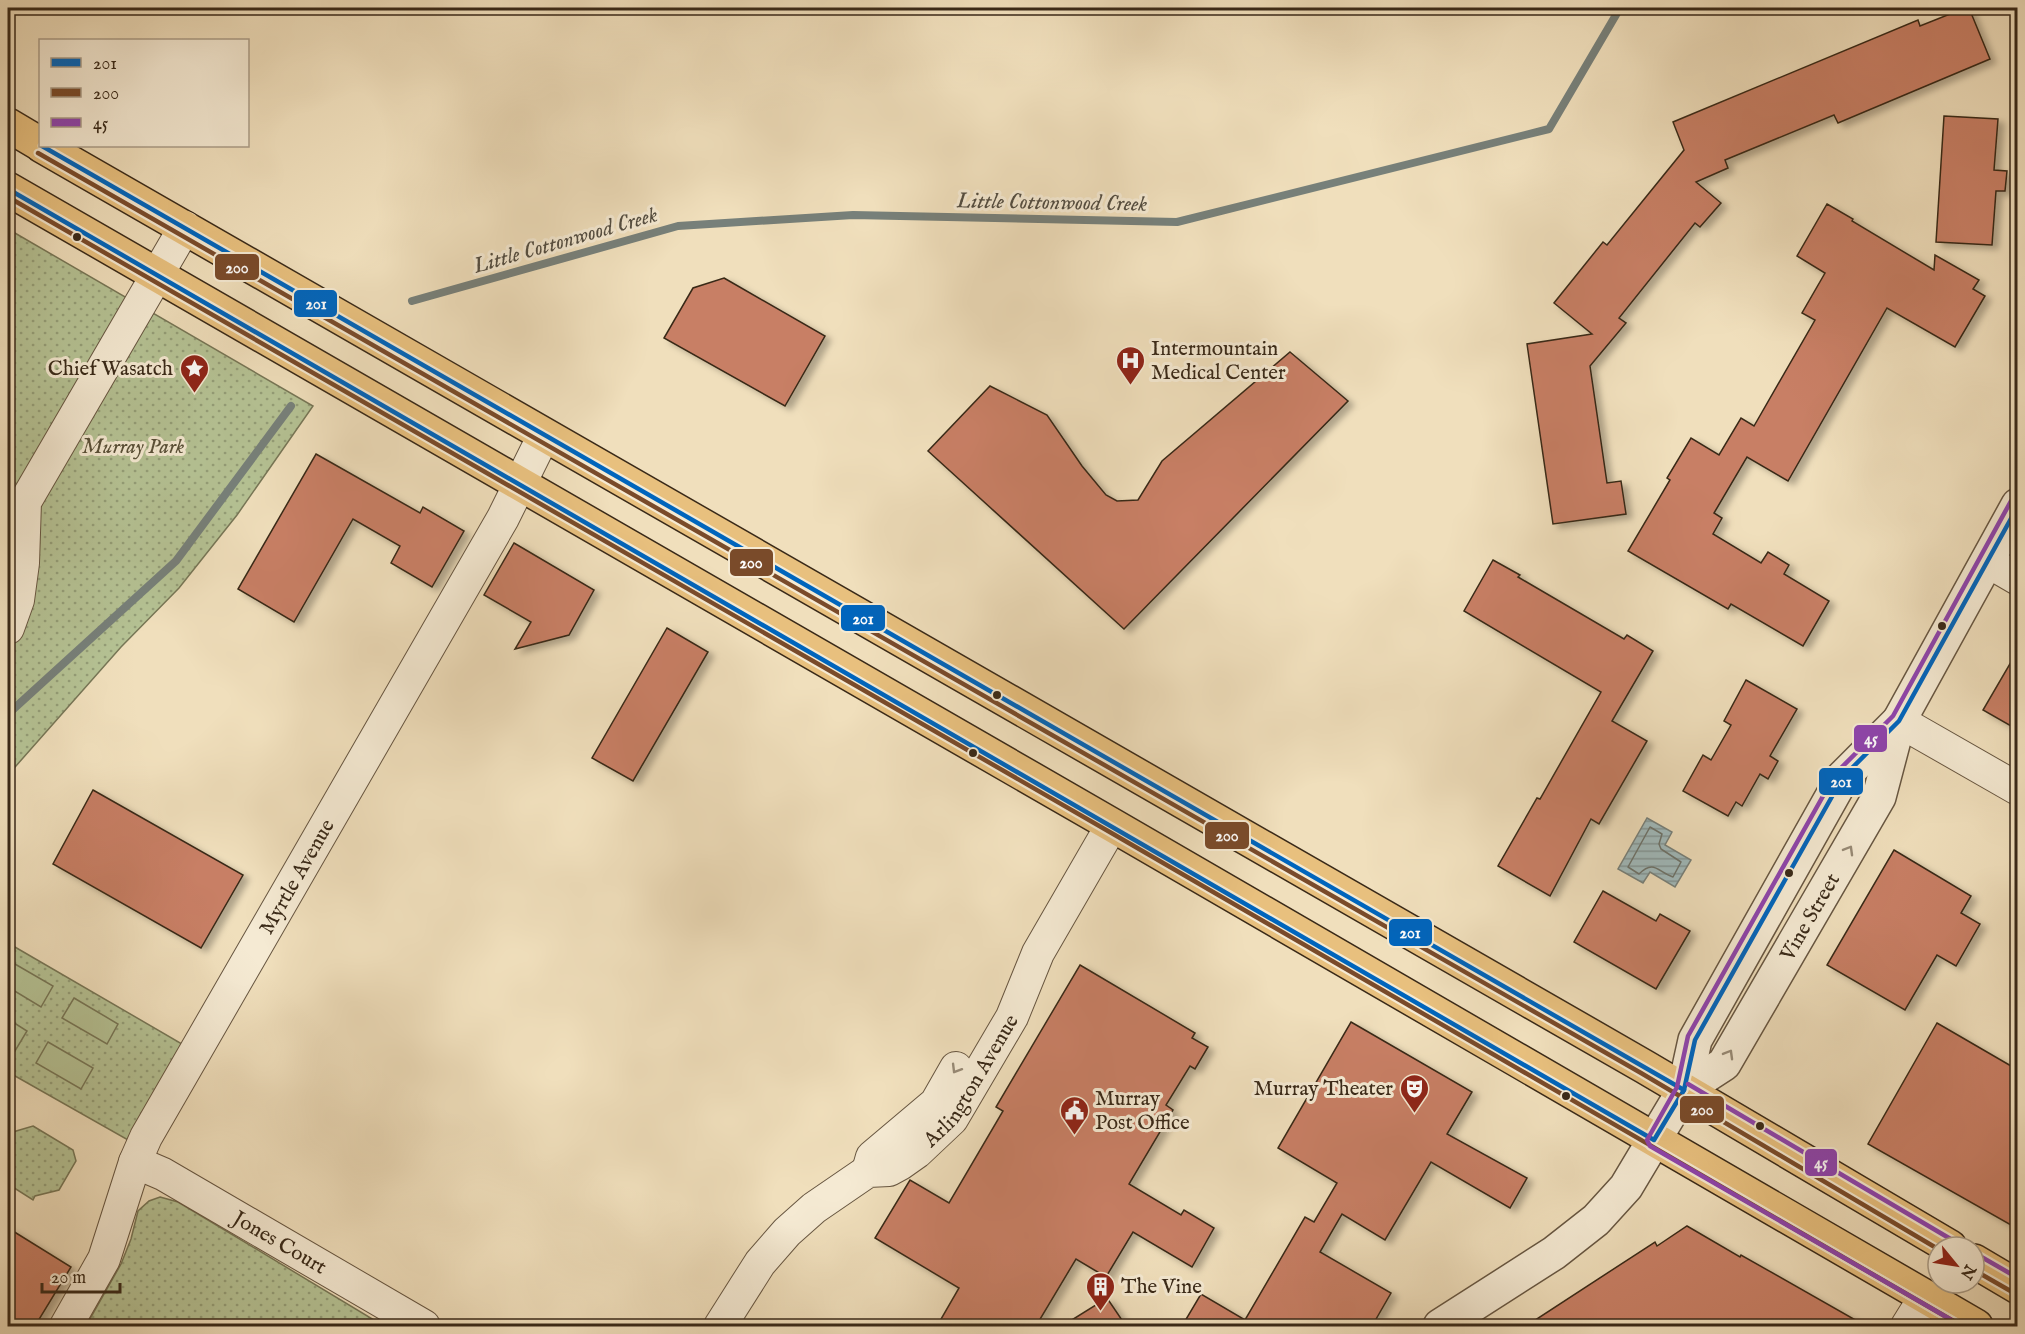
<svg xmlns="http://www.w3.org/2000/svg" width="2025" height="1334" font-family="'IM FELL English',serif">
  <defs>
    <pattern id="park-dots" width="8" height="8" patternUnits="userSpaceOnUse" patternTransform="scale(1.5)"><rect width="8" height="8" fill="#b5c294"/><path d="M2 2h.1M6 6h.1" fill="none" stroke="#949e78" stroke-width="1.8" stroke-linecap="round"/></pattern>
    <pattern id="water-rules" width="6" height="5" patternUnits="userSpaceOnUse" patternTransform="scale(1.5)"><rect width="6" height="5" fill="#a0babc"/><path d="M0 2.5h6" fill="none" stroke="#839798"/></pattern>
    <filter id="shadow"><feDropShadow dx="6" dy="4" stdDeviation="3" flood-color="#0004"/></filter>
  </defs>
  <rect width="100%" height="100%" fill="#f0dfbc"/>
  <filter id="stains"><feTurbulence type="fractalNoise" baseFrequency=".00333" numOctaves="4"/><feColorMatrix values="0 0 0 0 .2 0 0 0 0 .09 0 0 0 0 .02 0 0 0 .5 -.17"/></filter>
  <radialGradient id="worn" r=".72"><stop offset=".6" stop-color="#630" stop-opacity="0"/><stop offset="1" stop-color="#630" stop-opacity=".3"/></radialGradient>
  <g fill="url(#park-dots)" stroke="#777656" stroke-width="1.5">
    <polygon points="8,229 313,406 237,515 179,588 121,647 8,775"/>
    <polygon points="8,943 182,1044 128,1140 8,1072"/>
    <polygon points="33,1126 73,1150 76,1161 59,1190 35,1196 33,1200 8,1184 8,1141 13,1132"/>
    <polygon points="160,1197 178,1202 384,1326 86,1326 121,1264 131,1239 138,1211 149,1201"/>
  </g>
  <g fill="#b5c294" stroke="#777656" stroke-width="1.5">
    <polygon points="8,960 53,986 41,1007 8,987"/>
    <polygon points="74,998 118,1024 107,1044 62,1018"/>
    <polygon points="8,1019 27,1031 15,1051 8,1046"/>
    <polygon points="48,1042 93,1068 81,1089 36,1063"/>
  </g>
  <polygon fill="url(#water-rules)" stroke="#77807a" stroke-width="1.5" points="1647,818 1672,832 1665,845 1691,860 1675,887 1650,872 1643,883 1618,869"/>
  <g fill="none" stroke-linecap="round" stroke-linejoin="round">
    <path stroke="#6c726a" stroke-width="1.5" d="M 1650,827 L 1662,834 L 1659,844 L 1661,849 L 1681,862 L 1673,877 C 1658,872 1654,859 1639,874 L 1628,867 Z"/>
    <g stroke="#77807a" stroke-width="8">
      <polyline points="412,301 678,226 853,215 1177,222 1549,129 1620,8"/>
      <polyline points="8,714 176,561 291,406"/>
    </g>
  </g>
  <g fill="#c87f65" stroke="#392918" stroke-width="1.5" filter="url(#shadow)">
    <polygon points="1965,8 1969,8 1990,59 1838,123 1834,115 1725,160 1728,168 1696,182 1721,203 1700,227 1695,223 1619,318 1626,323 1590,366 1607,483 1621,481 1626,514 1553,524 1527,344 1592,334 1554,303 1603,242 1607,245 1684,150 1673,122 1918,20 1920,26"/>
    <polygon points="1944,116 1998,119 1994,170 2007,171 2005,191 1996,191 1992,245 1936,242"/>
    <polygon points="1827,204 1853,219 1852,221 1934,270 1935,255 1979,280 1973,289 1985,296 1955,347 1887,308 1788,481 1747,457 1714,513 1722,518 1713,534 1761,563 1768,552 1789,565 1784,574 1829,601 1803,646 1731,604 1728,609 1628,551 1670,480 1667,478 1691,438 1719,455 1741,418 1754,426 1815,320 1802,313 1825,273 1797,256"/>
    <polygon points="724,278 825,336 785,406 664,338 693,288"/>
    <polygon points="1290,352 1348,401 1124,629 928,451 990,386 1047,415 1082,466 1106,495 1117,501 1138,500 1162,461"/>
    <polygon points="316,454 420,513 423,507 464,531 432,587 391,563 400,546 353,519 294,622 238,589"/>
    <polygon points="514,543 594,590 569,635 515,649 531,622 484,595"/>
    <polygon points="1493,560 1520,575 1518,577 1624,639 1627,635 1653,651 1612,721 1647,741 1599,824 1591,819 1550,896 1498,866 1537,798 1540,799 1601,692 1464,611"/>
    <polygon points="667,628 708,652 633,781 592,758"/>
    <polygon points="2018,650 2018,730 1983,710"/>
    <polygon points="1746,680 1797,709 1770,756 1778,761 1768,779 1760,774 1742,806 1736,802 1728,816 1683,791 1703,755 1711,760 1731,725 1724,721"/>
    <polygon points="93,790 243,875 201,948 53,864"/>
    <polygon points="1894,850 1971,896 1961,913 1980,924 1956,966 1937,955 1905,1010 1827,965"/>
    <polygon points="1603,891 1656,921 1660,914 1690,931 1656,989 1574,942"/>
    <polygon points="1080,965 1195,1033 1192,1038 1208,1047 1195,1069 1190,1066 1166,1105 1173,1110 1129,1184 1181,1215 1184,1210 1214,1228 1192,1267 1133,1232 1106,1277 1076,1259 1036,1326 937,1326 959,1288 875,1238 910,1180 949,1203 1003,1111 996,1107"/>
    <polygon points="1351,1022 1472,1092 1447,1134 1527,1178 1510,1208 1431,1162 1385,1240 1342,1214 1320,1252 1391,1293 1372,1326 1182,1326 1201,1294 1245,1320 1305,1217 1314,1222 1337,1183 1278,1148"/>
    <polygon points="1937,1023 2018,1070 2018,1229 1868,1144"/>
    <polygon points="1687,1226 1740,1257 1741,1255 1866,1326 1526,1326 1655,1242 1657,1246"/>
    <polygon points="8,1228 71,1267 35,1326 8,1326"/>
    <polygon points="1107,1298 1126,1326 1062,1326"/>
  </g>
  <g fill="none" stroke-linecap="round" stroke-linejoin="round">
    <defs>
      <g id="minor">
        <polyline points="1987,561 2018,579"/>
        <polyline points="8,628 18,600 23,563 25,502 185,227"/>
        <polyline points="1899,721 2018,789"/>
        <path id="s1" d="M 135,1162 L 163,1174 L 424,1326"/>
        <polyline points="868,1171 872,1157 936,1103 956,1068"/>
        <path id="s2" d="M 66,1326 L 104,1259 L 135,1162 L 146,1137 L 503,518 L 544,435"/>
        <path id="s3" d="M 720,1326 L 760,1263 L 787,1232 L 814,1208 L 868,1171 L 889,1170 L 900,1164 L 917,1152 L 952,1119 L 1012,1017 L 1038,953 L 1112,825"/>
        <polyline points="1907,1326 1925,1297"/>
      </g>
      <g id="tertiary">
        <path id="s4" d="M 1684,1090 L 1724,1064 L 1879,797 L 1899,721 L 2018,505"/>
        <polyline points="1440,1326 1554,1253 1596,1220 1626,1187 1684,1090 1695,1040 1843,777 1899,721"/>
      </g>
      <g id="primary">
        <polyline points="8,125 40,144"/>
        <polyline points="42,146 1645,1067 1950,1247"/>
        <polyline points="8,189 1112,825 1976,1326"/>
        <polyline points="1974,1261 2018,1287"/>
      </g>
    </defs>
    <use href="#minor" stroke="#675641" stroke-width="34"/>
    <use href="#tertiary" stroke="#675641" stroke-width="36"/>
    <use href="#primary" stroke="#392918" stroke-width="36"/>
    <use href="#minor" stroke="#f5ead3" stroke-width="32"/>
    <use href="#tertiary" stroke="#f5ead3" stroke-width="33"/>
    <use href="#primary" stroke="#e8c07e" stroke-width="33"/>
    <defs>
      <g id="bus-1">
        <polyline points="42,146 1684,1090"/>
        <polyline points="8,189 1654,1140 1684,1090 1695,1040 1843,777 1899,721 2018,506"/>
      </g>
      <g id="bus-2">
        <polyline points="38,153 1641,1073 1938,1249"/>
        <polyline points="8,197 1108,831 1962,1326"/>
        <polyline points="1974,1270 2014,1293"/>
      </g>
      <g id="bus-3">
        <polyline points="1688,1084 1954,1241"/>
        <polyline points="1978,1255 2018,1278"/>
        <polyline points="1962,1326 1650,1146 1647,1140 1677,1087 1688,1036 1836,773 1893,716 2011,501"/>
      </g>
    </defs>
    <use href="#bus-1" stroke="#f5ead3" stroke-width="9"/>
    <use href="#bus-2" stroke="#f5ead3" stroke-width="9"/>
    <use href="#bus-3" stroke="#f5ead3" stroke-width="9"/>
    <use href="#bus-1" stroke="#0065bd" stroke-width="4.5"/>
    <use href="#bus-2" stroke="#7a4b2a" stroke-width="4.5"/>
    <use href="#bus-3" stroke="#8e44ad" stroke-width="4.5"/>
  </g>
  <defs><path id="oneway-chevron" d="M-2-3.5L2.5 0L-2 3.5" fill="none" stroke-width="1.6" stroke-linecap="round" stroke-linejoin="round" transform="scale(1.5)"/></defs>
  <g stroke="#978a76">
    <use href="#oneway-chevron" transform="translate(1849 850) rotate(-60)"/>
    <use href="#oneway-chevron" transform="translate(1729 1054) rotate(-60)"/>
    <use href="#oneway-chevron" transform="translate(956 1069) rotate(121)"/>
  </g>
  <defs>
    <symbol id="hospital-pin" viewBox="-11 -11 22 30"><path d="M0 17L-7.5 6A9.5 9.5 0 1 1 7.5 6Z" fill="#8f2418" stroke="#f5ead3"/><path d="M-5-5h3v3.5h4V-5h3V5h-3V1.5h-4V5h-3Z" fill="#fff"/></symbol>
    <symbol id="sight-pin" viewBox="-11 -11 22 30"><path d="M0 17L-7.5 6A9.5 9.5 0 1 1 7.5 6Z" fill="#8f2418" stroke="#f5ead3"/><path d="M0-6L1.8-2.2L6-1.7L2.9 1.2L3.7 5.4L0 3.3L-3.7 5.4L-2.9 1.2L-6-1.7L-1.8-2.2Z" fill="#fff"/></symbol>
    <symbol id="theatre-pin" viewBox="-11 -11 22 30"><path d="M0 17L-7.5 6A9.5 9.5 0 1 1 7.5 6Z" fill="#8f2418" stroke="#f5ead3"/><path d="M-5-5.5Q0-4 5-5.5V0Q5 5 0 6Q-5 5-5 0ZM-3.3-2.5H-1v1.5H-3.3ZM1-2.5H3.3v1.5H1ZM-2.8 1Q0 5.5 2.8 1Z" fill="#fff"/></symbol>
    <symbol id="civic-pin" viewBox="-11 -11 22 30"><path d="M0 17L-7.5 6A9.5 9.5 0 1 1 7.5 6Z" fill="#8f2418" stroke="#f5ead3"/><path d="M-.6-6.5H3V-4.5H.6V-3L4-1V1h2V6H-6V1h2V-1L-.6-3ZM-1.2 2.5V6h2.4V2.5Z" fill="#fff"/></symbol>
    <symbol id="building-pin" viewBox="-11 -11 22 30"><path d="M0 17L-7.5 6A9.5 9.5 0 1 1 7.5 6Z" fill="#8f2418" stroke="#f5ead3"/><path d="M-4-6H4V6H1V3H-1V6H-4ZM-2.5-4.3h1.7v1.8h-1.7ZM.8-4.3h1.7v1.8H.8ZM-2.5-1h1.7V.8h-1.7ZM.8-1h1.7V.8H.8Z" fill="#fff"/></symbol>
  </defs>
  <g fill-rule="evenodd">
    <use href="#hospital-pin" x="1114" y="344" width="33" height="45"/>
    <use href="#sight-pin" x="178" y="352" width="33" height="45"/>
    <use href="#theatre-pin" x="1398" y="1072" width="33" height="45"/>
    <use href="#civic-pin" x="1058" y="1094" width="33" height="45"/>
    <use href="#building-pin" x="1084" y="1270" width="33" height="45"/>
  </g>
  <g fill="#392918" stroke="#f5ead3" stroke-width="2">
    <circle cx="77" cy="237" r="5"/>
    <circle cx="1942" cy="626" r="5"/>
    <circle cx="997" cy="695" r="5"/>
    <circle cx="973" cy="753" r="5"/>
    <circle cx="1789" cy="873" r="5"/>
    <circle cx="1566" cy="1096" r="5"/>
    <circle cx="1760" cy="1126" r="5"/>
  </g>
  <g text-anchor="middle" stroke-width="6" stroke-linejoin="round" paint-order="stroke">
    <g font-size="21" fill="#392918" stroke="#f5ead3" text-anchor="start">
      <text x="1151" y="355">Intermountain<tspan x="1151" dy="24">Medical Center</tspan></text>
      <text x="173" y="375" text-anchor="end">Chief Wasatch</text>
      <text x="1393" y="1095" text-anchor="end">Murray Theater</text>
      <text x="1095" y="1105">Murray<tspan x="1095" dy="24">Post Office</tspan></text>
      <text x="1121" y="1293">The Vine</text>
    </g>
    <g font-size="21" font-style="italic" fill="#584f37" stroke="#f5ead3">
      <text x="133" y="453">Murray Park</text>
    </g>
    <g font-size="21" fill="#392918" stroke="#f5ead3">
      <text dy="7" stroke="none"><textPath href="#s2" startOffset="507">Myrtle Avenue</textPath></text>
      <text dy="7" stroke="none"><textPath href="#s4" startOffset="218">Vine Street</textPath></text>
      <text dy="7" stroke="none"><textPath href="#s3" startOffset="362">Arlington Avenue</textPath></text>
      <text dy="7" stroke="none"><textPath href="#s1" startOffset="166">Jones Court</textPath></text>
    </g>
    <g font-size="22" font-style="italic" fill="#534d41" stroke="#f5ead3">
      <text transform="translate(1052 201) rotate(1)" y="8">Little Cottonwood Creek</text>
      <text transform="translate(565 239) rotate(-16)" y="8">Little Cottonwood Creek</text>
    </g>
  </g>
  <g stroke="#f5ead3" stroke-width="2">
    <rect x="214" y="253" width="46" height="28" rx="6" fill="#7a4b2a"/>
    <rect x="293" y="289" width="45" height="29" rx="6" fill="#0065bd"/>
    <rect x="729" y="548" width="45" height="29" rx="6" fill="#7a4b2a"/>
    <rect x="840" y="604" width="46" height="28" rx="6" fill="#0065bd"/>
    <rect x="1853" y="724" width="35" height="29" rx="6" fill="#8e44ad"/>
    <rect x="1818" y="767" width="46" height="29" rx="6" fill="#0065bd"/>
    <rect x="1204" y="821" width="46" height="29" rx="6" fill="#7a4b2a"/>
    <rect x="1388" y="918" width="45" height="29" rx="6" fill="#0065bd"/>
    <rect x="1679" y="1095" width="46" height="29" rx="6" fill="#7a4b2a"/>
    <rect x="1804" y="1148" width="34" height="29" rx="6" fill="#8e44ad"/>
  </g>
  <g font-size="16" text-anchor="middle" font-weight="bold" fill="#fff">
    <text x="237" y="273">200</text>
    <text x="316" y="309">201</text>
    <text x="751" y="568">200</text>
    <text x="863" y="624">201</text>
    <text x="1871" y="744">45</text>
    <text x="1841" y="787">201</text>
    <text x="1227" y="841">200</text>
    <text x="1410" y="938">201</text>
    <text x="1702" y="1115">200</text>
    <text x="1821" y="1168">45</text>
  </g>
  <rect width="2025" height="1334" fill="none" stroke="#f0dfbc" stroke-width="30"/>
  <rect x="9" y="9" width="2007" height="1316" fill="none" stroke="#392918" stroke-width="3"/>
  <rect x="15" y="15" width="1995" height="1304" fill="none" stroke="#392918" stroke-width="1.5"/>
  <rect x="39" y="39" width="210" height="108" fill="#f5ead3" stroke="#aa9d88" stroke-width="1.5"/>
  <rect x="51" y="58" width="30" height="9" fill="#0065bd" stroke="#aa9d88" stroke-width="1.5"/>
  <text x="93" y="69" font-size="18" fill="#392918">201</text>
  <rect x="51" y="88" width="30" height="9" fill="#7a4b2a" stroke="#aa9d88" stroke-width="1.5"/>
  <text x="93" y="99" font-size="18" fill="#392918">200</text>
  <rect x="51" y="118" width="30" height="9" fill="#8e44ad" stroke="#aa9d88" stroke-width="1.5"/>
  <text x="93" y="129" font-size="18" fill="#392918">45</text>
  <g transform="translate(1956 1265) rotate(120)"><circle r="28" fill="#f5ead3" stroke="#aa9d88" stroke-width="1.5"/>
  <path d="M0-4.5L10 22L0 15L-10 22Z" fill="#8f2418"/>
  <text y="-9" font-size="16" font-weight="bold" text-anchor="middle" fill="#392918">N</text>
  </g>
  <path d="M42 1283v9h78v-9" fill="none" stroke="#392918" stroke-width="3"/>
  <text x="51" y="1283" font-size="18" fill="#392918" stroke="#f5ead3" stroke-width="4.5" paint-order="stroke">20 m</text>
  <rect width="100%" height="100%" filter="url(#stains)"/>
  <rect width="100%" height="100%" fill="url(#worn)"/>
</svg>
